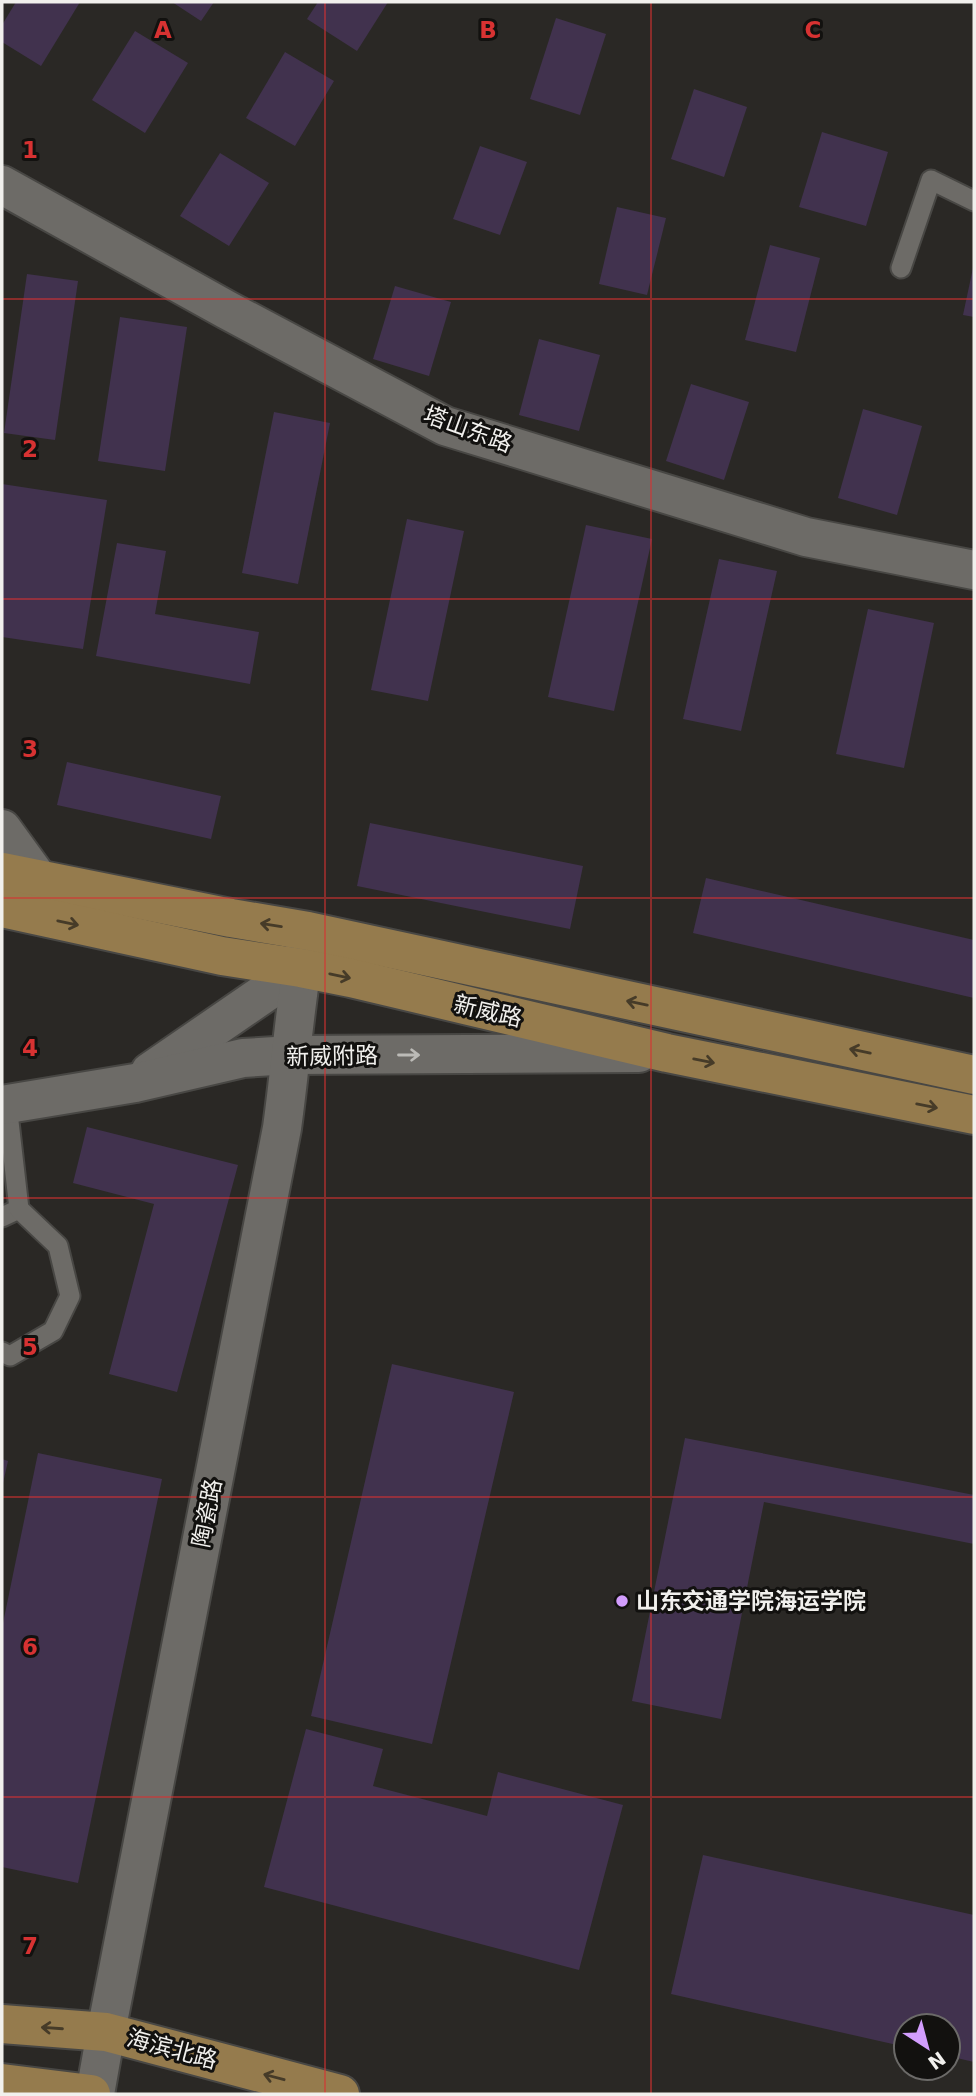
<svg xmlns="http://www.w3.org/2000/svg" width="976" height="2096" font-family="'DejaVu Sans','Noto Sans SC',sans-serif">
  <rect width="100%" height="100%" fill="#2a2825"/>
  <g fill="#41324e">
    <polygon points="16,2 80,2 41,66 2,42 2,25"/>
    <polygon points="172,2 214,2 201,21"/>
    <polygon points="318,2 388,2 357,51 307,19"/>
    <polygon points="556,18 606,34 580,115 530,99"/>
    <polygon points="135,31 188,63 145,133 92,100"/>
    <polygon points="285,52 334,81 295,146 246,118"/>
    <polygon points="694,89 747,107 724,177 671,159"/>
    <polygon points="822,132 888,152 866,226 799,207"/>
    <polygon points="480,146 527,162 500,235 453,219"/>
    <polygon points="220,153 269,183 229,246 180,216"/>
    <polygon points="617,207 666,218 647,295 599,284"/>
    <polygon points="770,245 820,258 796,352 745,340"/>
    <polygon points="973,268 974,269 974,317 963,315"/>
    <polygon points="27,274 78,281 55,440 4,433"/>
    <polygon points="395,286 451,302 429,376 373,359"/>
    <polygon points="120,317 187,327 165,471 98,461"/>
    <polygon points="539,339 600,355 579,431 519,415"/>
    <polygon points="691,384 749,402 724,480 666,461"/>
    <polygon points="863,409 922,426 897,515 838,498"/>
    <polygon points="274,412 330,423 298,584 242,573"/>
    <polygon points="2,484 107,500 83,649 2,637"/>
    <polygon points="407,519 464,531 428,701 371,690"/>
    <polygon points="586,525 652,539 614,711 548,697"/>
    <polygon points="117,543 166,551 155,614 259,632 250,684 96,656"/>
    <polygon points="719,559 777,571 741,731 683,719"/>
    <polygon points="868,609 934,623 904,768 836,754"/>
    <polygon points="67,762 221,796 211,839 57,805"/>
    <polygon points="370,823 583,866 570,929 357,886"/>
    <polygon points="706,878 974,940 974,998 693,933"/>
    <polygon points="87,1127 238,1165 177,1392 109,1374 154,1204 73,1183"/>
    <polygon points="392,1364 514,1392 432,1744 311,1716"/>
    <polygon points="685,1438 974,1495 974,1544 764,1502 721,1719 632,1701"/>
    <polygon points="38,1453 162,1479 78,1883 2,1867 2,1628"/>
    <polygon points="2,1459 8,1461 3,1483 2,1483"/>
    <polygon points="306,1729 383,1749 373,1786 487,1816 498,1772 623,1805 579,1970 264,1887"/>
    <polygon points="703,1855 974,1915 974,2062 948,2056 948,2026 906,2026 906,2047 671,1994"/>
  </g>
  <g fill="none" stroke-linecap="round" stroke-linejoin="round">
    <defs>
      <g id="service">
        <polyline points="901,268 931,180 974,201"/>
        <polyline points="2,1217 19,1209"/>
        <polyline points="2,1352 10,1356 53,1331 70,1296 58,1246 19,1209 7,1104"/>
      </g>
      <g id="minor">
        <polyline points="2,185 227,310 445,426 806,537 974,570"/>
        <polyline points="2,829 39,880"/>
        <polyline points="150,1072 301,968"/>
        <polyline points="2,1105 135,1083 243,1058 292,1055 639,1053"/>
        <path d="M 95,2094 L 106,2032 L 282,1128 C 291,1064 295,1000 307,936"/>
      </g>
      <g id="primary">
        <polyline points="2,872 231,918 308,931 974,1075"/>
        <polyline points="2,908 222,956 301,968 351,978 667,1053 974,1115"/>
        <polyline points="2,2024 106,2032 340,2094"/>
        <polyline points="2,2083 91,2094"/>
      </g>
    </defs>
    <use href="#service" stroke="#484744" stroke-width="23"/>
    <use href="#minor" stroke="#484744" stroke-width="42"/>
    <use href="#primary" stroke="#484744" stroke-width="42"/>
    <use href="#service" stroke="#6d6b67" stroke-width="19"/>
    <use href="#minor" stroke="#6d6b67" stroke-width="38"/>
    <use href="#primary" stroke="#957b4d" stroke-width="38"/>
  </g>
  <defs><path id="oneway-shaft" d="M-6 0H5M1.5-3L5.5 0L1.5 3" fill="none" stroke-width="1.6" stroke-linecap="round" stroke-linejoin="round" transform="scale(1.75)"/></defs>
  <g stroke="#463b28">
    <use href="#oneway-shaft" transform="translate(68 923) rotate(12)"/>
    <use href="#oneway-shaft" transform="translate(271 925) rotate(-171)"/>
    <use href="#oneway-shaft" transform="translate(340 976) rotate(12)"/>
    <use href="#oneway-shaft" transform="translate(637 1003) rotate(-168)"/>
    <use href="#oneway-shaft" transform="translate(860 1051) rotate(-168)"/>
    <use href="#oneway-shaft" transform="translate(704 1061) rotate(11)"/>
    <use href="#oneway-shaft" transform="translate(927 1106) rotate(11)"/>
    <use href="#oneway-shaft" transform="translate(52 2028) rotate(-176)"/>
    <use href="#oneway-shaft" transform="translate(274 2077) rotate(-165)"/>
  </g>
  <use stroke="#bcbbb7" href="#oneway-shaft" transform="translate(409 1055)"/>
  <path fill="none" stroke="#d73232" stroke-width="2" stroke-opacity="0.55" d="M 325,2 L 325,2094M 651,2 L 651,2094M 2,299 L 974,299M 2,599 L 974,599M 2,898 L 974,898M 2,1198 L 974,1198M 2,1497 L 974,1497M 2,1797 L 974,1797"/>
  <circle fill="#d29dfd" stroke="#12110f" stroke-width="2.5" cx="622" cy="1601" r="7"/>
  <g text-anchor="middle" stroke-width="6" stroke-linejoin="round" paint-order="stroke">
    <g font-size="23" fill="#f1f0ed" stroke="#12110f">
      <text transform="translate(468 429) rotate(20)" y="8">塔山东路</text>
      <text transform="translate(488 1011) rotate(13)" y="8">新威路</text>
      <text transform="translate(332 1056) rotate(-1)" y="8">新威附路</text>
      <text transform="translate(207 1513) rotate(-79)" y="8">陶瓷路</text>
      <text transform="translate(172 2049) rotate(15)" y="8">海滨北路</text>
    </g>
    <g font-size="23" font-weight="bold" fill="#f1f0ed" stroke="#12110f" text-anchor="start">
      <text x="636" y="1609">山东交通学院海运学院</text>
    </g>
  </g>
  <g font-size="23" text-anchor="middle" font-weight="bold" fill="#d73232" stroke="#12110f" stroke-width="6" stroke-linejoin="round" paint-order="stroke">
    <text x="163" y="38">A</text>
    <text x="488" y="38">B</text>
    <text x="813" y="38">C</text>
    <text x="30" y="158">1</text>
    <text x="30" y="457">2</text>
    <text x="30" y="757">3</text>
    <text x="30" y="1056">4</text>
    <text x="30" y="1355">5</text>
    <text x="30" y="1655">6</text>
    <text x="30" y="1954">7</text>
  </g>
  <rect width="976" height="2096" fill="none" stroke="#f1f0ed" stroke-width="7"/>
  <g transform="translate(927 2047) rotate(144)"><circle r="33" fill="#12110f" stroke="#6b6a68" stroke-width="2"/>
  <path d="M0-5L12 26L0 18L-12 26Z" fill="#d29dfd"/>
  <text y="-10" font-size="19" font-weight="bold" text-anchor="middle" fill="#f1f0ed">N</text>
  </g>
</svg>
